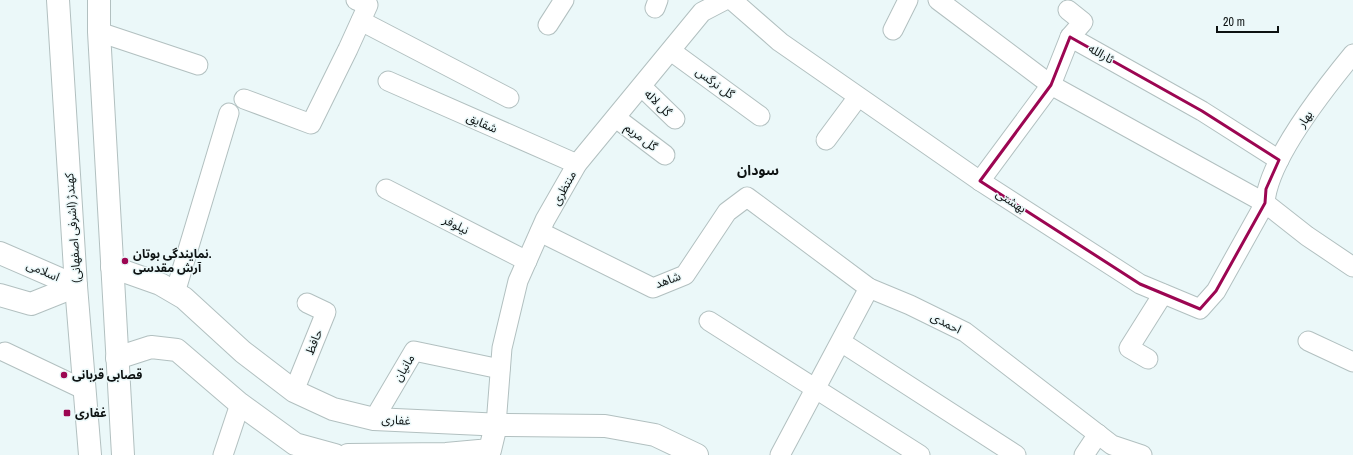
<svg xmlns="http://www.w3.org/2000/svg" width="1353" height="455" font-family="'Archivo Narrow','Noto Sans Arabic',sans-serif">
  <rect width="100%" height="100%" fill="#ebf8f9"/>
  <g fill="none" stroke-linecap="round" stroke-linejoin="round">
    <defs>
      <g id="minor">
        <polyline points="732,0 780,42 980,181 1140,284 1200,309 1216,291 1265,203 1051,85 938,0"/>
        <polyline points="655,8 658,0"/>
        <polyline points="1068,10 1083,22 1070,37"/>
        <polyline points="361,21 509,98"/>
        <polyline points="548,25 564,0"/>
        <polyline points="893,30 908,0"/>
        <polyline points="99,32 198,65"/>
        <polyline points="671,51 760,116"/>
        <path d="M 1353,54 C 1325,88 1268,160 1265,203 L 1307,236 L 1353,267"/>
        <polyline points="388,81 577,164"/>
        <polyline points="642,87 675,119"/>
        <polyline points="244,99 311,124 348,49 368,5 356,0"/>
        <polyline points="616,118 665,155"/>
        <polyline points="826,140 858,97"/>
        <polyline points="980,181 1051,85 1070,37 1202,111 1279,160"/>
        <polyline points="386,189 527,261"/>
        <polyline points="540,232 653,288 685,275 727,212 747,197 869,288 910,305 965,332 1112,445 1142,455"/>
        <polyline points="175,293 229,113"/>
        <polyline points="709,321 920,455"/>
        <polyline points="1308,341 1353,362"/>
        <polyline points="841,342 1016,455"/>
        <polyline points="5,352 85,390"/>
        <polyline points="1148,359 1129,348 1163,294"/>
        <polyline points="294,391 326,312 307,303"/>
        <polyline points="374,419 414,351 500,369"/>
        <polyline points="496,425 502,348 518,281 545,220 577,164 702,12 725,0"/>
        <polyline points="223,455 240,404"/>
        <polyline points="780,455 869,288"/>
        <polyline points="1084,455 1098,434"/>
      </g>
      <g id="tertiary">
        <polyline points="0,253 76,286"/>
        <polyline points="112,267 160,284 184,298 243,352 294,391 333,409 374,419 503,425 605,426 655,435 697,455"/>
        <polyline points="0,295 31,304 76,286"/>
        <polyline points="117,358 151,347 177,350 240,404 295,444 335,455"/>
        <polyline points="348,455 446,454 490,450 496,425"/>
      </g>
      <g id="primary">
        <polyline points="58,0 76,286 90,455"/>
        <polyline points="99,0 99,32 123,455"/>
      </g>
    </defs>
    <use href="#minor" stroke="#b2c0c0" stroke-width="21"/>
    <use href="#tertiary" stroke="#b2c0c0" stroke-width="24"/>
    <use href="#primary" stroke="#b2c0c0" stroke-width="24"/>
    <use href="#minor" stroke="#fff" stroke-width="19"/>
    <use href="#tertiary" stroke="#fff" stroke-width="22"/>
    <use href="#primary" stroke="#fff" stroke-width="22"/>
  </g>
  <path fill="none" stroke="#9c0652" stroke-width="3" stroke-linejoin="round" d="M 1070,37 L 1202,111 L 1279,160 L 1266,189 L 1265,203 L 1216,291 L 1200,309 L 1140,284 L 980,181 L 1051,85 Z"/>
  <g fill="#9c0652" stroke="#ebf8f9" stroke-width="1.5">
    <circle cx="125" cy="261" r="4"/>
    <circle cx="64" cy="375" r="4"/>
    <rect x="63" y="409" width="8" height="8" rx="2"/>
  </g>
  <g text-anchor="middle" stroke-width="3" stroke-linejoin="round" paint-order="stroke">
    <g font-size="12" fill="#0d1212" stroke="#ebf8f9">
      <text transform="translate(1101 54) rotate(30)" y="4">ثارالله</text>
      <text transform="translate(715 83) rotate(36)" y="4">گل نرگس</text>
      <text transform="translate(658 103) rotate(45)" y="4">گل لاله</text>
      <text transform="translate(1305 119) rotate(-56)" y="4">بهار</text>
      <text transform="translate(482 123) rotate(24)" y="4">شقایق</text>
      <text transform="translate(641 137) rotate(37)" y="4">گل مریم</text>
      <text transform="translate(564 188) rotate(-61)" y="4">منتظری</text>
      <text transform="translate(1011 201) rotate(33)" y="4">بهشتی</text>
      <text transform="translate(456 225) rotate(27)" y="4">نیلوفر</text>
      <text transform="translate(73 228) rotate(-94)" y="4">کهندژ (اشرفی اصفهانی)</text>
      <text transform="translate(43 271) rotate(23)" y="4">اسلامی</text>
      <text transform="translate(668 280) rotate(-20)" y="4">شاهد</text>
      <text transform="translate(946 323) rotate(27)" y="4">احمدی</text>
      <text transform="translate(314 342) rotate(-68)" y="4">حافظ</text>
      <text transform="translate(404 368) rotate(-59)" y="4">مانیان</text>
      <text transform="translate(396 420) rotate(3)" y="4">غفاری</text>
    </g>
    <g font-size="12" font-weight="bold" fill="#0d1212" stroke="#ebf8f9" text-anchor="start">
      <text x="133" y="258">نمایندگی بوتان.<tspan x="133" dy="14">آرش مقدسی</tspan></text>
      <text x="72" y="379">قصابی قربانی</text>
      <text x="75" y="417">غفاری</text>
    </g>
    <g font-size="14" font-weight="bold" fill="#0d1212" stroke="#ebf8f9">
      <text x="758" y="175">سودان</text>
    </g>
  </g>
  <path d="M1217 26v6h61v-6" fill="none" stroke="#0d1212" stroke-width="2"/>
  <text x="1223" y="26" font-size="12" fill="#0d1212" stroke="#ebf8f9" stroke-width="3" paint-order="stroke">20 m</text>
</svg>
